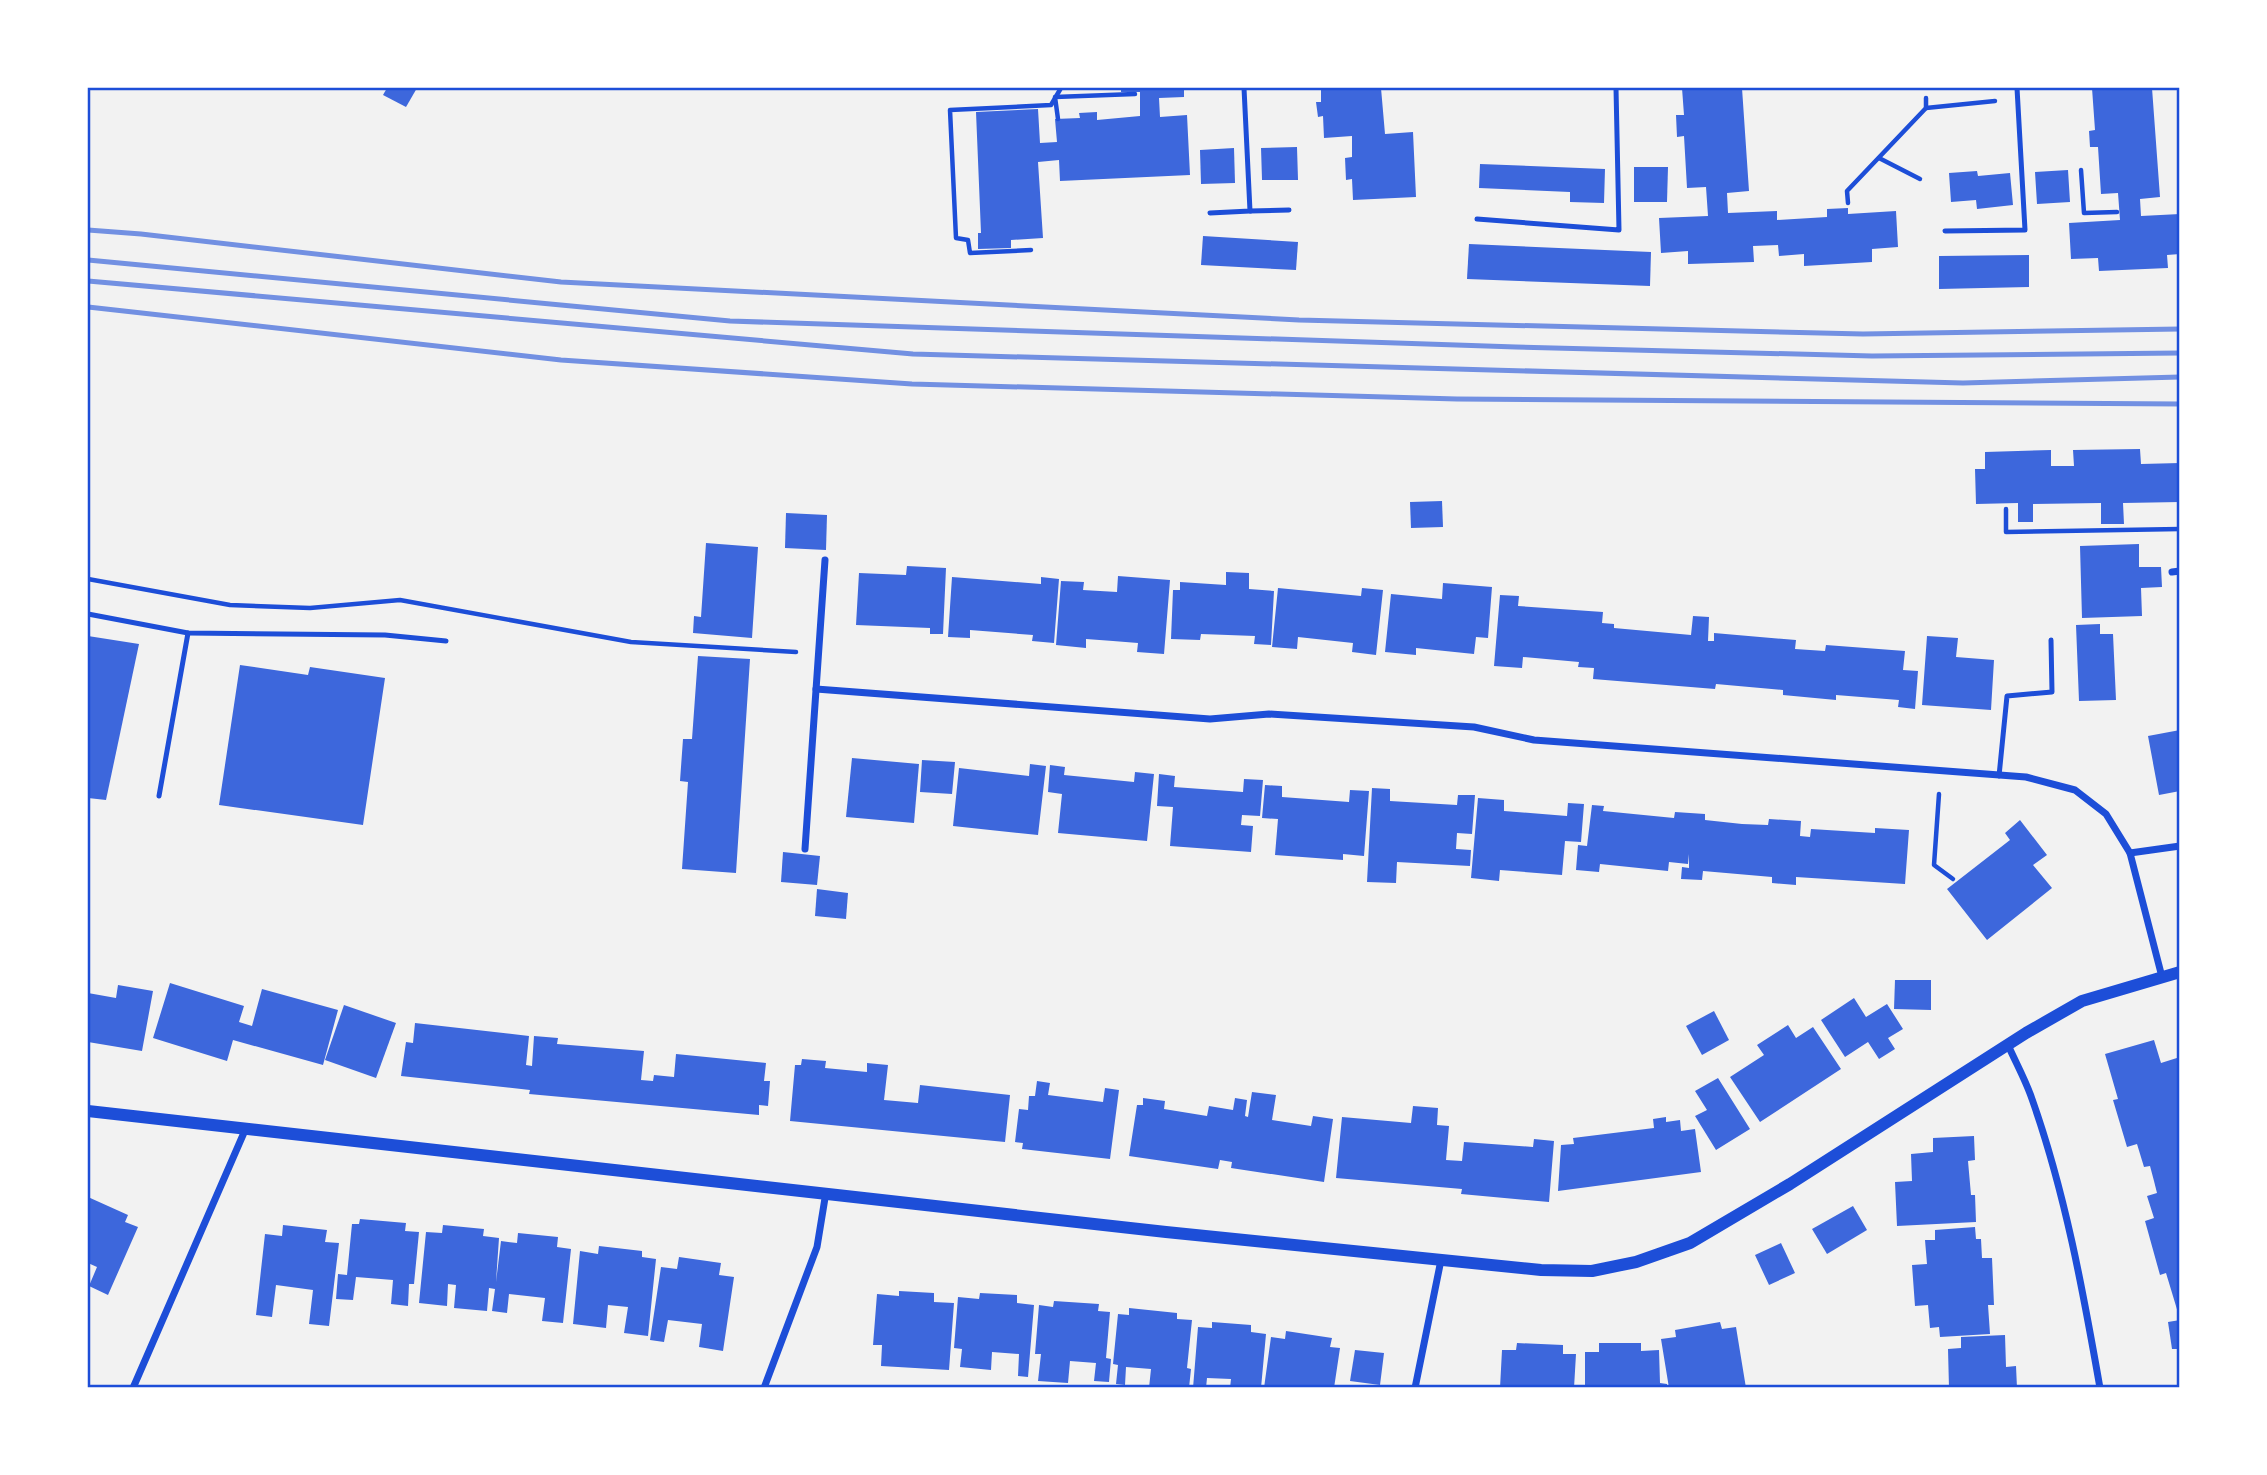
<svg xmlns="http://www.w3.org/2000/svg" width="2267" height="1475" font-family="Barlow,sans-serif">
  <rect width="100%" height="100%" fill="#f2f2f2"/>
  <g fill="#3d67dc">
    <polygon points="387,88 417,88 406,107 383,95"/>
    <polygon points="1121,88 1184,88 1184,97 1159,98 1160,117 1187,115 1190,175 1060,181 1059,160 1038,162 1043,238 1011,240 1011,248 978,249 978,233 981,233 976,112 1038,109 1040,143 1057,142 1055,119 1080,118 1079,113 1097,112 1097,120 1140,116 1140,92 1121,92"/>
    <polygon points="1321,88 1381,88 1385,134 1413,132 1416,197 1353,200 1352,179 1346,180 1345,158 1352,157 1352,136 1324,138 1323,116 1318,117 1316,102 1321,102"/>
    <polygon points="1682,88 1742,88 1749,191 1727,193 1728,213 1777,211 1777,220 1827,217 1827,209 1848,208 1848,214 1896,211 1898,247 1872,249 1872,262 1804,266 1804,254 1779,256 1778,245 1753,246 1754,262 1688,264 1688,251 1661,253 1659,218 1708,216 1706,187 1687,188 1684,136 1677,137 1676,115 1684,115"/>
    <polygon points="2092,88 2152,88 2160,197 2140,199 2141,216 2180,214 2180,254 2167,255 2168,268 2099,271 2098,258 2071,259 2069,223 2120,220 2118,193 2101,194 2098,147 2090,147 2089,131 2095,130"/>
    <polygon points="1297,147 1298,180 1262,180 1261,148"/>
    <polygon points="1234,148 1235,183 1201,184 1200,150"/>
    <polygon points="1480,164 1605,169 1604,203 1570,202 1570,192 1479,188"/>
    <polygon points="1634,167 1668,167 1667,202 1634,202"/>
    <polygon points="2068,170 2070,202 2037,204 2035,172"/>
    <polygon points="1977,171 1978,176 2010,173 2013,205 1977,209 1976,200 1951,202 1949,173"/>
    <polygon points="1203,236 1298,242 1296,270 1201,265"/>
    <polygon points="1469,244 1651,252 1650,286 1467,279"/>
    <polygon points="2029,255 2029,287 1939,289 1939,256"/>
    <polygon points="2140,449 2141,464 2180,463 2180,502 2123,503 2124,524 2101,524 2101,503 2033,504 2033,522 2018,522 2018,503 1976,504 1975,469 1985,469 1985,452 2051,450 2051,466 2074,466 2073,450"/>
    <polygon points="1442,501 1443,527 1411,528 1410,502"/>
    <polygon points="786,513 827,515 826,550 785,548"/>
    <polygon points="706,543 758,547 752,638 693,633 694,616 701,617"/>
    <polygon points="2139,544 2139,567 2161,567 2162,587 2141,588 2142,616 2082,618 2080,546"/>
    <polygon points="907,566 946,568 943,634 930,634 930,628 856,625 859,573 906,575"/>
    <polygon points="1226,572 1249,573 1249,589 1274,591 1271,645 1254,644 1255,636 1201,634 1200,640 1171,639 1173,590 1180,590 1180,582 1226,585"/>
    <polygon points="1118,576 1170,580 1164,654 1137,652 1138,643 1113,641 1086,639 1086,648 1056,645 1061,581 1084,582 1083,590 1117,592"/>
    <polygon points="952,577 1041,584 1041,577 1059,579 1054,643 1032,641 1033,635 970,630 970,638 948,637"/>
    <polygon points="1443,583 1492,587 1488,638 1476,637 1474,654 1416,648 1416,655 1385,652 1391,594 1442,599"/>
    <polygon points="1278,588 1361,596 1362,588 1383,590 1376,655 1352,652 1353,643 1298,637 1297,649 1272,647"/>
    <polygon points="1500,595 1519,596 1518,606 1603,612 1602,623 1614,624 1614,628 1691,635 1693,616 1709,617 1708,641 1714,641 1714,633 1796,640 1795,649 1825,651 1826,645 1905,651 1903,670 1918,671 1915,709 1898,707 1899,700 1836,695 1836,700 1783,695 1783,690 1716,684 1715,689 1593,679 1594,668 1578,667 1579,662 1523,657 1522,668 1494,666"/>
    <polygon points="2100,624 2100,634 2113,634 2116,700 2079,701 2076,625"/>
    <polygon points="88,636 139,644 106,800 88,798"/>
    <polygon points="1927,636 1958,638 1956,657 1994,660 1991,710 1922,705"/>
    <polygon points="698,656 750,659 736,873 682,869 688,782 680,781 683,739 692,739"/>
    <polygon points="240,665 308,675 310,667 385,678 363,825 219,805"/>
    <polygon points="2180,730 2180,791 2159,795 2148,736"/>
    <polygon points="852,758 919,764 914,823 846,817"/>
    <polygon points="922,760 955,762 952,794 920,792"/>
    <polygon points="1030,764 1046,766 1038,835 953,826 959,768 1029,776"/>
    <polygon points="1050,765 1065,767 1064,775 1134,782 1135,772 1154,774 1147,841 1058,833 1062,794 1048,792"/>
    <polygon points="1159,774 1175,776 1174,787 1243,792 1244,779 1263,780 1260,816 1242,815 1241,825 1253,826 1251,852 1170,846 1173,807 1157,806"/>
    <polygon points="1265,785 1282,786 1282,797 1349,802 1350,790 1369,791 1364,856 1343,854 1343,860 1275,855 1278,819 1262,818"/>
    <polygon points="1372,788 1390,789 1390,801 1457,805 1458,795 1475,795 1472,834 1457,833 1456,849 1471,850 1470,866 1397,862 1396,883 1367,882"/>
    <polygon points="1478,798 1504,800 1504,811 1567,816 1568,803 1584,804 1581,842 1565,841 1562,875 1500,870 1499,881 1471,878"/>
    <polygon points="1592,805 1604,806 1603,811 1674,818 1675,812 1705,814 1705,820 1742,824 1768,825 1769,819 1801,821 1800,836 1810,837 1811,829 1875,833 1875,828 1909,830 1905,884 1796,877 1796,885 1772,883 1772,877 1703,871 1702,880 1681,879 1682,867 1689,868 1689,854 1688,864 1669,862 1668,871 1600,864 1599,872 1576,870 1578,845 1587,846"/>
    <polygon points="2020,820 2047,855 2033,865 2052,888 1987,940 1947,889 2010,840 2005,833"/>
    <polygon points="783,852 820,856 817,885 781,882"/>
    <polygon points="817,889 848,893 846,919 815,916"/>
    <polygon points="1895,980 1931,980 1931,1010 1894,1009"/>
    <polygon points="170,983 244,1006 239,1022 252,1026 262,989 338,1010 323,1065 233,1040 227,1061 153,1038"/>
    <polygon points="118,985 153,991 142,1051 88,1042 88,993 116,998"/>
    <polygon points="1854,998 1866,1017 1887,1004 1903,1029 1888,1038 1895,1049 1879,1059 1868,1042 1845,1057 1821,1020"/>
    <polygon points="344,1005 396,1023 376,1078 325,1060"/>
    <polygon points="1714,1011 1729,1040 1702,1055 1686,1026"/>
    <polygon points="415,1023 529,1036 526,1065 532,1066 534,1036 558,1038 557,1044 644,1051 641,1080 653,1081 654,1075 674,1077 676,1054 766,1063 764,1081 770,1081 768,1106 759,1105 759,1115 529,1094 530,1090 401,1076 406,1042 413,1043"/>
    <polygon points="1788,1025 1796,1038 1813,1027 1841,1069 1760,1122 1730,1077 1764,1055 1757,1045"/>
    <polygon points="2154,1040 2161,1063 2180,1057 2179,1316 2166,1273 2160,1275 2145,1221 2154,1218 2147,1196 2157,1193 2154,1181 2150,1166 2144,1167 2137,1144 2127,1147 2113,1100 2118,1099 2105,1054"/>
    <polygon points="802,1059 826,1061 825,1068 867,1072 867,1063 888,1065 884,1100 918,1103 920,1085 1010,1095 1005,1142 790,1121 795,1065 801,1065"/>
    <polygon points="1718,1078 1750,1129 1716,1150 1695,1116 1707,1110 1695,1091"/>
    <polygon points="1037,1081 1050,1083 1048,1095 1103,1102 1105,1088 1119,1090 1110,1159 1022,1149 1023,1143 1015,1142 1019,1109 1028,1110 1029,1096 1035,1096"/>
    <polygon points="1252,1092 1276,1095 1272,1120 1311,1126 1313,1116 1333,1119 1324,1182 1231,1168 1232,1162 1220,1160 1218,1169 1129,1156 1137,1105 1143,1105 1143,1098 1165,1101 1164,1109 1207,1116 1209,1106 1233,1110 1235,1098 1247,1100 1245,1116 1248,1117"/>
    <polygon points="1413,1106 1438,1108 1437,1125 1449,1126 1446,1160 1462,1161 1464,1142 1533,1147 1534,1139 1554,1141 1549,1202 1461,1194 1462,1189 1336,1178 1342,1117 1411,1123"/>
    <polygon points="1666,1117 1666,1122 1680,1120 1681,1131 1695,1129 1701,1172 1558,1191 1561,1145 1574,1144 1573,1138 1654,1128 1653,1119"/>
    <polygon points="1974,1136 1975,1160 1968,1161 1971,1195 1975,1195 1976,1222 1897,1226 1895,1182 1912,1181 1911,1154 1933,1152 1933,1138"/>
    <polygon points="88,1197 128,1215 125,1222 138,1227 108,1295 89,1286 97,1267 88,1263"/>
    <polygon points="1853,1206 1867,1230 1827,1254 1812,1229"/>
    <polygon points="360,1219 406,1223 405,1231 419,1232 414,1284 409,1284 408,1306 391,1304 393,1280 356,1277 353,1300 336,1299 338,1274 347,1275 352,1224 359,1224"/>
    <polygon points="283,1225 327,1230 325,1242 339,1243 329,1326 309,1324 313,1290 276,1285 272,1317 256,1315 265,1234 282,1236"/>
    <polygon points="443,1225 484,1229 483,1236 499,1238 496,1282 501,1241 517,1243 518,1233 558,1237 557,1247 571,1249 563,1323 542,1321 545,1298 509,1294 507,1313 492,1311 495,1289 489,1288 487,1311 454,1308 456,1285 448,1284 447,1306 419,1303 426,1232 442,1233"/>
    <polygon points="1975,1227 1976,1239 1981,1239 1982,1258 1992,1258 1994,1305 1988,1305 1990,1334 1940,1337 1939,1327 1930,1328 1928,1305 1915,1306 1912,1265 1927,1264 1925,1240 1935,1240 1935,1230"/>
    <polygon points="1781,1243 1795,1273 1769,1285 1755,1255"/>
    <polygon points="599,1246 642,1251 642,1257 656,1259 648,1336 624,1333 628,1307 608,1305 606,1328 573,1324 580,1251 598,1254"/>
    <polygon points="679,1257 721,1263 719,1275 734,1277 723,1351 699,1347 702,1324 668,1320 664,1342 650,1340 661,1267 677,1269"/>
    <polygon points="899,1291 934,1293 934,1302 954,1303 949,1370 881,1366 882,1345 873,1345 877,1294 899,1296"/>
    <polygon points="980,1293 1017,1295 1017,1303 1034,1305 1028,1377 1018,1376 1019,1354 992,1352 991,1370 960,1367 962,1349 954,1348 958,1297 979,1299"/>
    <polygon points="1054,1301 1099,1304 1098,1311 1110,1312 1106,1358 1111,1359 1109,1382 1094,1381 1096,1363 1070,1361 1068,1383 1038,1381 1041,1354 1035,1354 1039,1305 1053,1307"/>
    <polygon points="1129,1308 1177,1313 1177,1319 1192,1320 1187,1368 1191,1369 1189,1388 1149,1388 1151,1369 1126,1367 1125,1385 1116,1384 1118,1365 1113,1364 1118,1314 1129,1315"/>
    <polygon points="2180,1320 2180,1349 2172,1349 2168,1322"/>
    <polygon points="1212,1322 1251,1325 1251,1332 1266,1334 1261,1388 1230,1388 1231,1379 1207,1378 1206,1388 1193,1388 1198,1327 1212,1328"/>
    <polygon points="1720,1322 1722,1329 1736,1327 1746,1388 1709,1388 1708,1385 1669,1388 1661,1339 1676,1337 1675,1330"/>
    <polygon points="1286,1331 1332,1338 1330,1347 1340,1348 1334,1388 1264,1388 1271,1337 1285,1339"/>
    <polygon points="2005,1335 2006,1367 2016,1366 2017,1388 1949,1388 1948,1349 1961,1348 1961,1337"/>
    <polygon points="1517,1343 1563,1345 1563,1354 1576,1354 1574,1388 1500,1388 1502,1350 1516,1350"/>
    <polygon points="1599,1343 1641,1343 1641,1351 1659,1350 1660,1383 1667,1384 1667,1388 1585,1388 1585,1352 1599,1352"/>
    <polygon points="1355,1350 1384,1353 1380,1385 1350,1381"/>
  </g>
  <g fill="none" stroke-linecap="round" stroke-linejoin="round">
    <g stroke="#1d4ed8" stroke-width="4.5">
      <polyline points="1926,108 1995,101"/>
      <polyline points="1058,119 1055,97 1135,94"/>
      <polyline points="1879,158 1920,179"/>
      <polyline points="2081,170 2084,213 2117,212"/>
      <polyline points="1848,203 1847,191 1926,108 1926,98"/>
      <polyline points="1031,250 970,253 968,240 956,238 950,110 1051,105 1061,88"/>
      <polyline points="2006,509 2006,532 2180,529"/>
      <polyline points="88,579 230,605 310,608 400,600 631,642 796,652"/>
      <polyline points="1939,794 1934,865 1953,879"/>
    </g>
    <g stroke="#1d4ed8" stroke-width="5">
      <polyline points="1250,211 1289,210"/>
      <polyline points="1210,213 1250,211 1244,88"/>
      <polyline points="1477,219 1619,230 1616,88"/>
      <polyline points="1945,231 2025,230 2017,88"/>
      <polyline points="88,614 188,633 385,635 446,641"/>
      <polyline points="1999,776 2007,696 2052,692 2051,640"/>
      <polyline points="159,796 188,633"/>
    </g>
    <g stroke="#1d4ed8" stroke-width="7">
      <polyline points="2172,572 2180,571"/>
      <polyline points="816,689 1210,719 1269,714 1474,727 1534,740 2026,777 2075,790 2106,814 2130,853 2162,977"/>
      <polyline points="805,849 825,560"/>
      <polyline points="2130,853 2180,846"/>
      <path d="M 2008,1045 C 2016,1063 2026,1081 2032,1099 C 2065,1192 2083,1291 2100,1388"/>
      <polyline points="133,1388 246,1128"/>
      <polyline points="764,1388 817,1247 826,1192"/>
      <polyline points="1415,1388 1441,1260"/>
    </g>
    <polyline stroke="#1d4ed8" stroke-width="12" points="88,1111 1166,1232 1541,1270 1592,1271 1636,1262 1690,1243 1790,1184 2026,1033 2082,1001 2180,972"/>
    <g stroke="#7290e2" stroke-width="5">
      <polyline points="88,230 141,234 561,282 1299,320 1863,334 2180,329"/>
      <polyline points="88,260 730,321 1516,347 1872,356 2180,353"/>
      <polyline points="88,281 913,354 1963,383 2180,377"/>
      <polyline points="88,307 561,360 912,384 1457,399 2180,404"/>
    </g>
  </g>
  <rect width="2267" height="1475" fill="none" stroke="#ffffff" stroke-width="178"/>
  <rect x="89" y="89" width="2089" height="1297" fill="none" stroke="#1d4ed8" stroke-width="2.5"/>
</svg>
